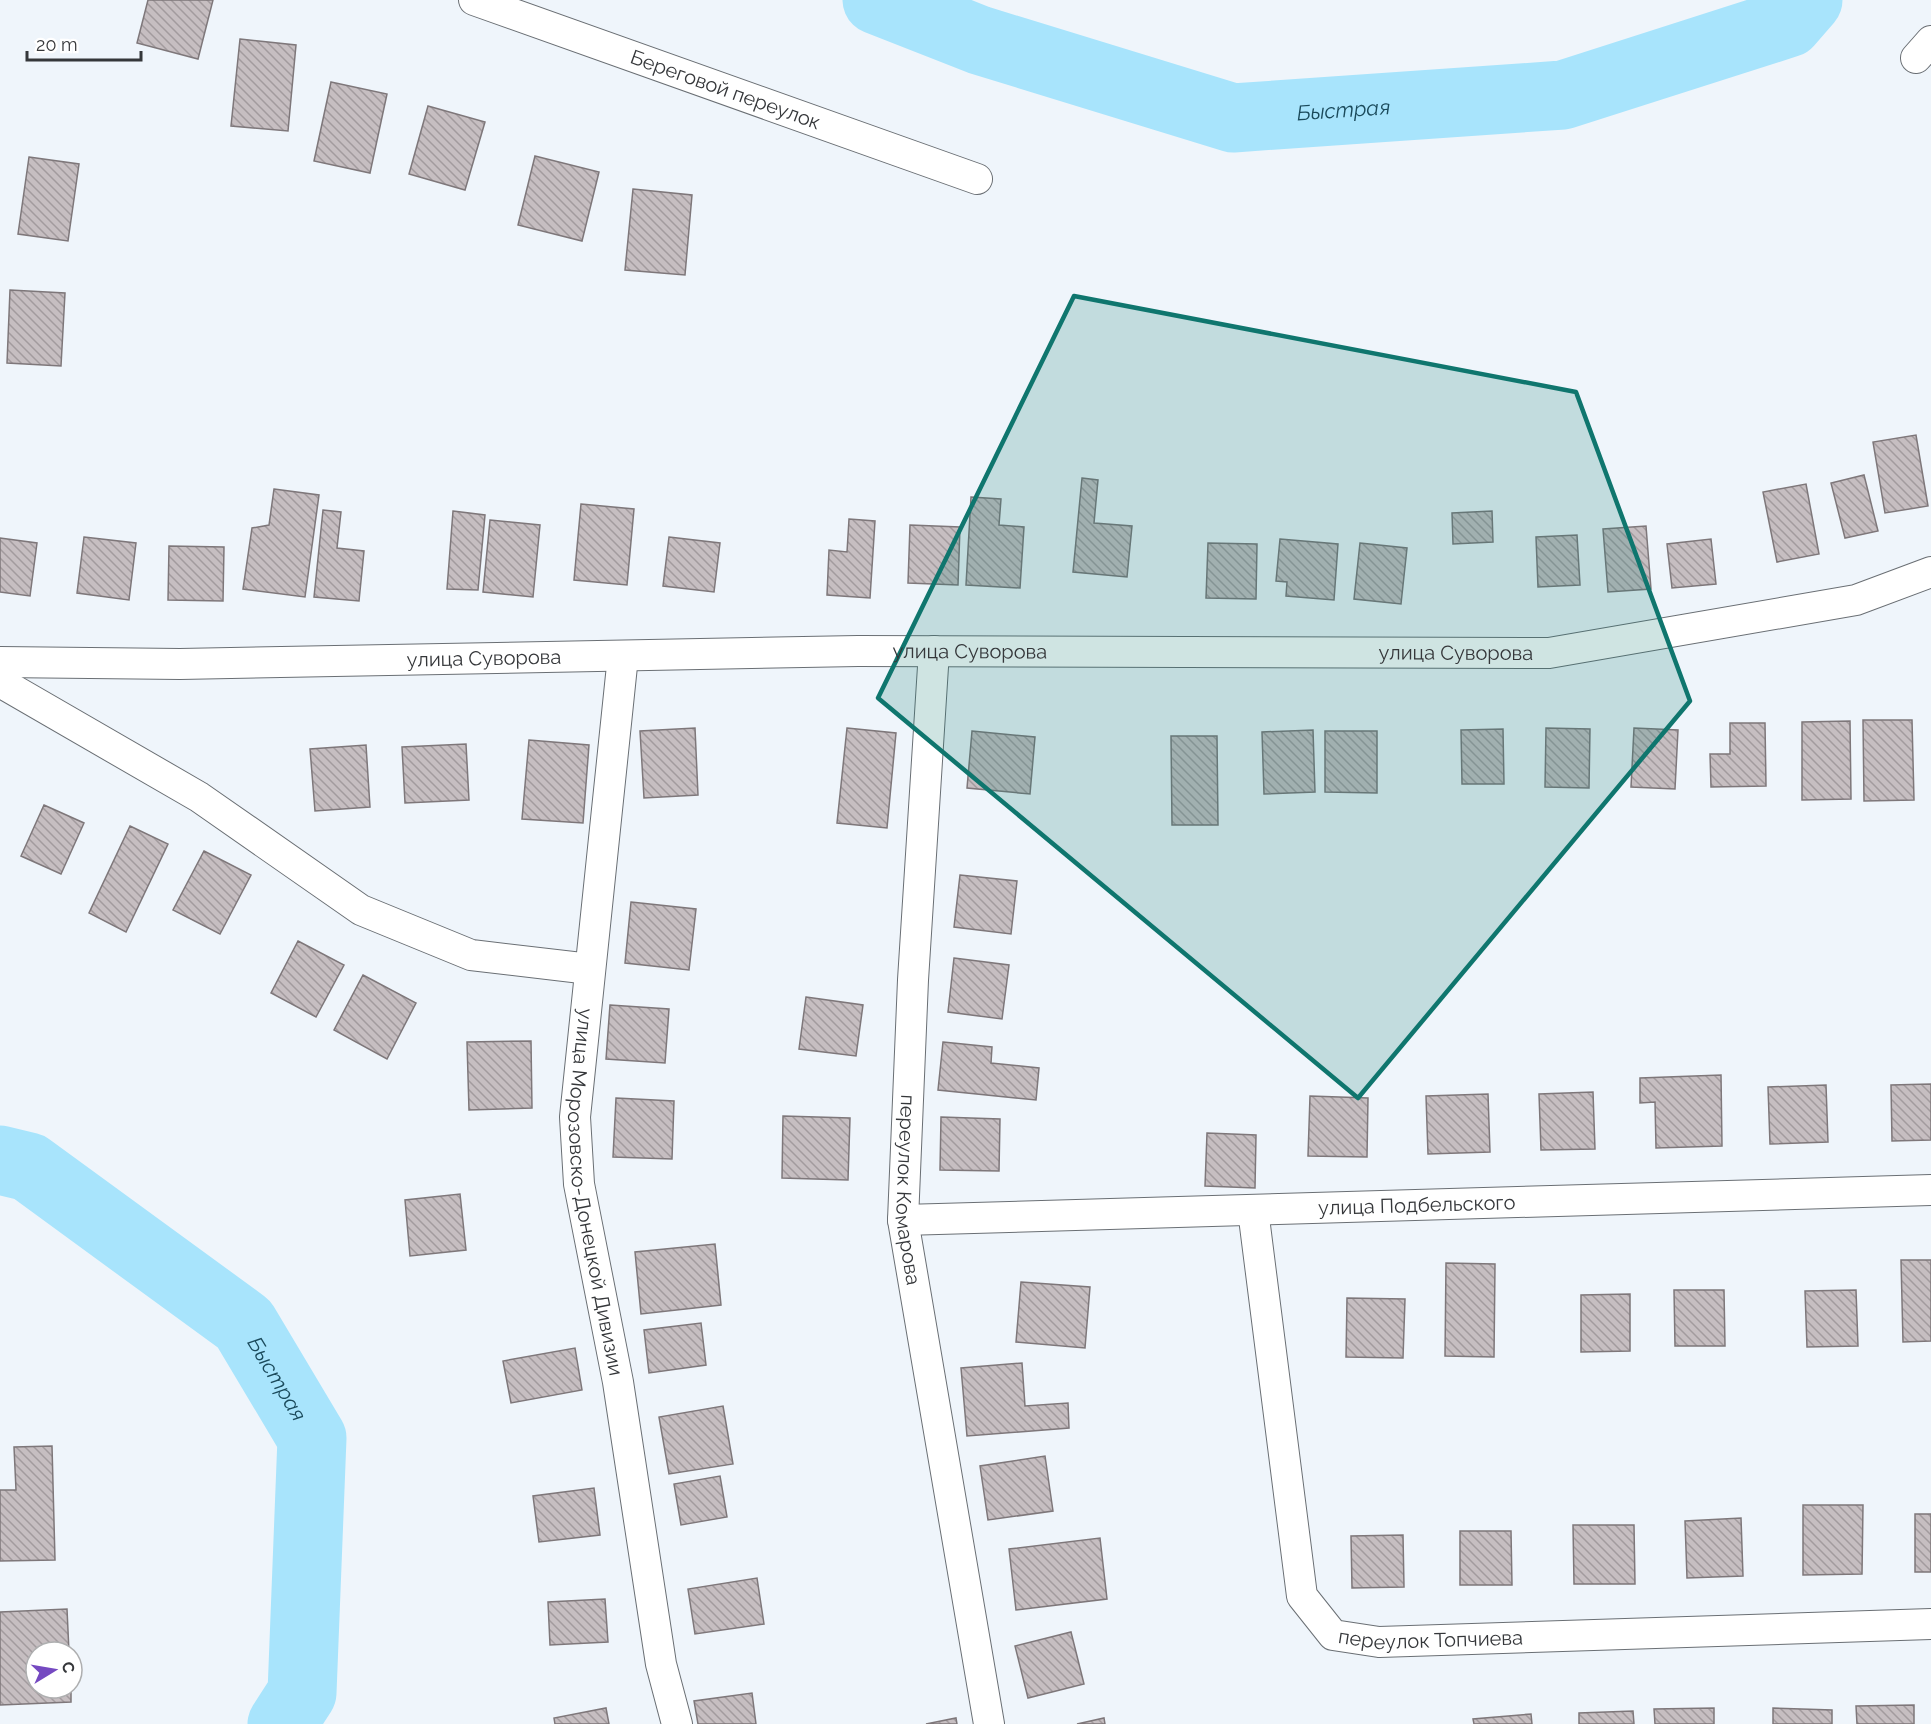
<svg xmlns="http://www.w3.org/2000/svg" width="1931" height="1724" font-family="Raleway,sans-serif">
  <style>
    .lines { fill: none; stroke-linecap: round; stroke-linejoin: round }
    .river { stroke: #a8e4fc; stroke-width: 69 }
    .building { fill: url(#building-back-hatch); stroke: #7e777a; stroke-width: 1.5 }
    .minor-casing { stroke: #6a6f74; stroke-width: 32 }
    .minor { stroke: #fff; stroke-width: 30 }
    .marked { fill: #0f766e; fill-opacity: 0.2; stroke: #0f766e; stroke-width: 4.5; stroke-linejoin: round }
    .labels { text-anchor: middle; stroke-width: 6; stroke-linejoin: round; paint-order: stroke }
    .street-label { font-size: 20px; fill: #35373a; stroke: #fff }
    .water-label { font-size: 21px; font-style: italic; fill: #1b4a5b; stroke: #fff }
  </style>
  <defs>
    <pattern id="building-back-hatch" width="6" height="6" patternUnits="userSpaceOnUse" patternTransform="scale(1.5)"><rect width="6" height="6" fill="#c6bec1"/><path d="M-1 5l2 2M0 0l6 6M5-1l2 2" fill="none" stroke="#a29b9e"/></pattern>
  </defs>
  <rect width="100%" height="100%" fill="#eff5fb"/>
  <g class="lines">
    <!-- river -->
    <g class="river">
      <path id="s1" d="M877,0L979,40L1233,118L1563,95L1788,23L1808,0"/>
      <path id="s2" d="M0,1160L29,1167L244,1324L312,1438L302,1693L282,1724"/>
    </g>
  </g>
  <!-- building -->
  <path class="building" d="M148,0H213L198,59L137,43Z
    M240,39L296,45L288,131L231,126Z
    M331,82L387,94L370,173L314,161Z
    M428,106L485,122L465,190L409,174Z
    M535,156L599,172L582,241L518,225Z
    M29,157L79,164L68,241L18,234Z
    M633,189L692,195L685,275L625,270Z
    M10,290L65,293L61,366L7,363Z
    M1916,435L1928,506L1885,513L1873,442Z
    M1864,475L1878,531L1845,538L1831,483Z
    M1082,478L1098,480L1094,523L1132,526L1127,577L1073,572Z
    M1806,484L1819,554L1777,562L1763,492Z
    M274,489L319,495L305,597L243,589L252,528L269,525Z
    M971,497L1001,499L999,525L1024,527L1020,588L966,585Z
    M581,504L634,509L627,585L574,580Z
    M323,510L341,512L337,548L364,551L359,601L314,597Z
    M453,511L485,515L478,590L447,589Z
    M1492,511L1493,542L1453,544L1452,513Z
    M849,519L875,521L870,598L827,595L829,550L847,552Z
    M490,520L540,525L533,597L483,592Z
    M910,525L960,527L958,585L908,583Z
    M1646,526L1651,589L1608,592L1603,529Z
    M1577,535L1580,585L1538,587L1536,537Z
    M84,537L136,543L129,600L77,593Z
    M669,537L720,543L714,592L663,586Z
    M0,538L37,543L30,596L0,592Z
    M1280,539L1338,544L1334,600L1286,596L1287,582L1276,581Z
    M1711,539L1716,584L1672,588L1667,544Z
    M1208,543L1257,544L1256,599L1206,598Z
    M1360,543L1407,548L1401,604L1354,599Z
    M169,546L224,547L223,601L168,600Z
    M1863,720H1912L1914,800L1864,801Z
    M1850,721L1851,799L1802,800V722Z
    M1730,723H1765L1766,786L1711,787L1710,754H1730Z
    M695,728L698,795L644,798L640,731Z
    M847,728L896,733L887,828L837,823Z
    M1546,728L1590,729L1589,788L1545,787Z
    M1634,728L1678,730L1675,789L1631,787Z
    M1503,729L1504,784H1462L1461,730Z
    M1313,730L1315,792L1264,794L1262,732Z
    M972,731L1035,737L1030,794L967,788Z
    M1325,731H1377V793L1325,792Z
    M1171,736H1217L1218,825H1172Z
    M529,740L589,745L583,823L522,819Z
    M466,744L469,800L405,803L402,747Z
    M366,745L370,807L315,811L310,749Z
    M44,805L84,823L61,874L21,856Z
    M130,826L168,844L126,932L89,913Z
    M204,851L251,875L220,934L173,910Z
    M960,875L1017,881L1011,934L954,927Z
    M631,902L696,909L689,970L625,963Z
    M298,941L344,965L316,1017L271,993Z
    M954,958L1009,965L1002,1019L948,1012Z
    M363,975L416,1003L387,1059L334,1030Z
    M806,997L863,1005L856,1056L799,1049Z
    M610,1005L669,1009L665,1063L606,1059Z
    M531,1041L532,1108L469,1110L467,1042Z
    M943,1042L992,1047L991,1063L1039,1068L1036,1100L938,1090Z
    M1721,1075L1722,1146L1656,1148L1655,1102L1640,1103V1078Z
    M1931,1084V1140L1892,1141L1891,1085Z
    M1826,1085L1828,1142L1770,1144L1768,1087Z
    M1593,1092L1595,1149L1541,1150L1539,1094Z
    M1488,1094L1490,1152L1428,1154L1426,1096Z
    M1310,1096L1368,1098L1367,1157L1308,1156Z
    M616,1098L674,1101L672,1159L613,1157Z
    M783,1116L850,1118L848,1180L782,1178Z
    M941,1117L1000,1119L999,1171L940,1170Z
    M1207,1133L1256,1135L1255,1188L1205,1186Z
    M460,1194L466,1250L410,1256L405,1200Z
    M715,1244L721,1305L641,1314L635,1252Z
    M1901,1260H1931V1341L1903,1342Z
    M1446,1263L1495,1264L1494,1357L1445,1356Z
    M1021,1282L1090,1287L1085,1348L1016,1342Z
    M1674,1290H1724L1725,1346H1675Z
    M1856,1290L1858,1346L1807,1347L1805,1291Z
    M1630,1294V1351L1581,1352V1295Z
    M1347,1298L1405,1299L1403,1358L1346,1357Z
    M701,1323L706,1365L649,1373L644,1330Z
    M575,1348L582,1390L511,1403L503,1361Z
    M1022,1363L1025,1406L1068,1403L1069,1428L967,1436L961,1368Z
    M723,1406L733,1464L669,1474L659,1417Z
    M52,1446L55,1560L0,1561V1490H16L14,1447Z
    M1045,1456L1053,1511L988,1520L980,1466Z
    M720,1476L727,1517L681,1525L674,1484Z
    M594,1488L600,1535L539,1542L533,1496Z
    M1803,1505H1863L1862,1574L1803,1575Z
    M1915,1514H1931V1572H1915Z
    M1741,1518L1743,1576L1687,1578L1685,1521Z
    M1573,1525H1634L1635,1584H1574Z
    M1460,1531H1511L1512,1585H1460Z
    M1403,1535L1404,1587L1352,1588L1351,1536Z
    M1100,1538L1107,1599L1016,1610L1009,1549Z
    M757,1578L764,1624L695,1634L688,1589Z
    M605,1599L608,1642L550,1645L548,1602Z
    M67,1609L69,1652H36V1688H71V1702L0,1705V1612Z
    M1071,1632L1084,1684L1028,1698L1015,1646Z
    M752,1693L756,1724H698L694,1701Z
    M1914,1705V1724H1857L1856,1706Z
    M606,1708L609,1724H555L554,1718Z
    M1714,1708V1724H1655L1654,1709Z
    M1773,1708L1832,1710V1724H1773Z
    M1633,1711L1634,1724H1579V1713Z
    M1531,1714L1532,1724H1474L1473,1719Z
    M956,1718L957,1724H926Z
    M1104,1718L1105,1724H1077Z"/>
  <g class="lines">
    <defs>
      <g id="minor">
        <path id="s3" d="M474,0L977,179"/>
        <path d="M1916,58L1931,41"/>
        <path id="s4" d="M934,651L913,980L903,1220L989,1724"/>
        <path id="s5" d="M623,656L575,1117L579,1184L618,1382L661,1664L677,1724"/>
        <path id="s6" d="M0,662L180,664L858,651L1549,653L1856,600L1931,572"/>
        <path d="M0,682L199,797L361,910L471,955L590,969"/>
        <path id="s7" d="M1253,1210L1302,1596L1333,1635L1379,1642L1931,1624"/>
        <path id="s8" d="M903,1220L1931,1190"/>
      </g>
    </defs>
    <!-- minor casing -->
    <use href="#minor" class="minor-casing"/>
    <!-- minor -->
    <use href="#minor" class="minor"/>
  </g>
  <!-- marked area -->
  <path class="marked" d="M1074,296L1576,392L1690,701L1358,1098L878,698Z"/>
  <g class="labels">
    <!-- street labels -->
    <g class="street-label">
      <text dy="7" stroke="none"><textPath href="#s3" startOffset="267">Береговой переулок</textPath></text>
      <text dy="7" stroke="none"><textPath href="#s6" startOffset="970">улица Суворова</textPath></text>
      <text dy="7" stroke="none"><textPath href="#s6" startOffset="1456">улица Суворова</textPath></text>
      <text dy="7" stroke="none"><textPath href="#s6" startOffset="484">улица Суворова</textPath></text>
      <text dy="7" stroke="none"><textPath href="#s4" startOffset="540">переулок Комарова</textPath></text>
      <text dy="7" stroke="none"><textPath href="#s5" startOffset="540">улица Морозовско-Донецкой Дивизии</textPath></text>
      <text dy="7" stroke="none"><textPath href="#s8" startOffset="514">улица Подбельского</textPath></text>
      <text dy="7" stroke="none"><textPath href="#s7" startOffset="537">переулок Топчиева</textPath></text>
    </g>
    <!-- water labels -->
    <g class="water-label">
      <text dy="7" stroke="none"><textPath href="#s1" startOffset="486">Быстрая</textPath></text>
      <text dy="7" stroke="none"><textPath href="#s2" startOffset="360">Быстрая</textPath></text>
    </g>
  </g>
  <!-- north arrow -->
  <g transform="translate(54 1670) rotate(79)"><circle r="28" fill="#ffffff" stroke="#aeafb0" stroke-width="1.5"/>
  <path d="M0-4.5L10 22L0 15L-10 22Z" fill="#7549c1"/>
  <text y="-9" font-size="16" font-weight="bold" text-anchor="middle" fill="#35373a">С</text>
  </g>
  <!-- scale -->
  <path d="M27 51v9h114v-9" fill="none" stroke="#35373a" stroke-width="3"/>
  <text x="36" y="51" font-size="18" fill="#35373a" stroke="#ffffff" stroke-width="4.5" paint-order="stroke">20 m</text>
</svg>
